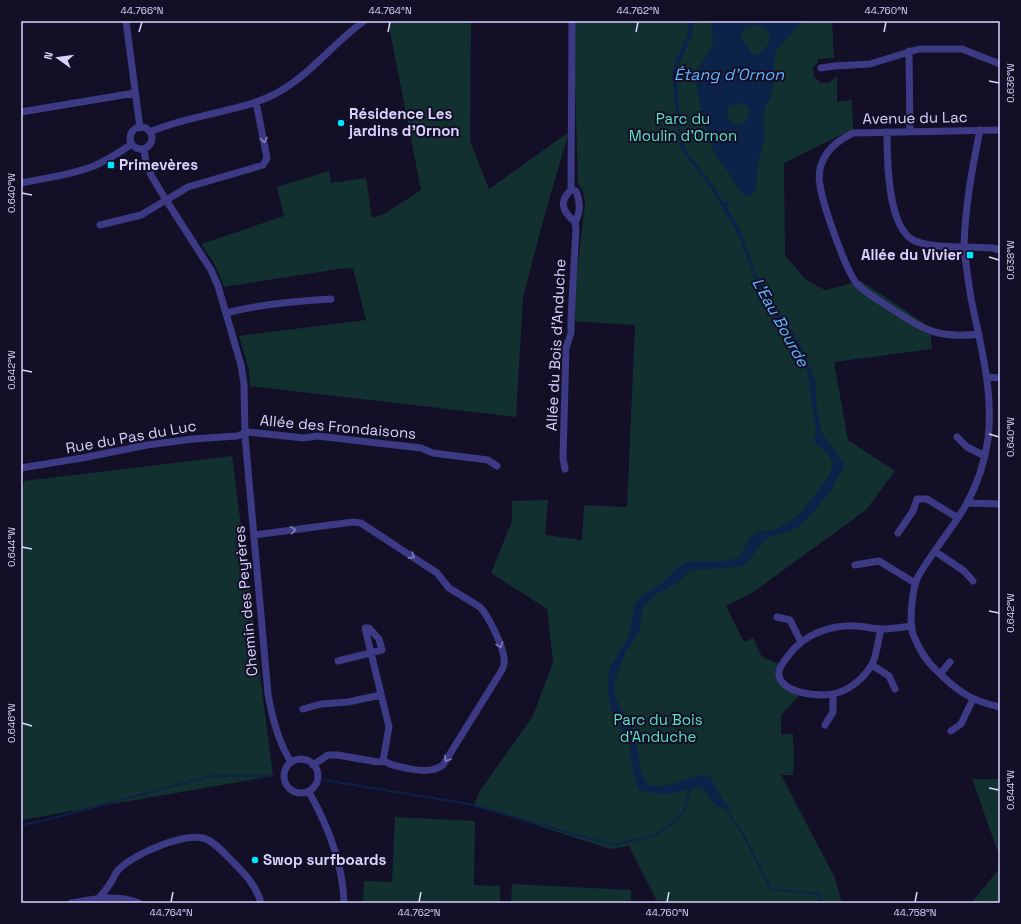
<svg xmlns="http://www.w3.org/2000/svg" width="1021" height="924" font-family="'Space Grotesk',sans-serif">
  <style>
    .green { fill: #12302f }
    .water { fill: #0c2248; fill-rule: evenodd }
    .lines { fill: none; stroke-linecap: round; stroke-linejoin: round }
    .stream { stroke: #0c2248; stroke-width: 2 }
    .minor { stroke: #3d3a85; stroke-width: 7 }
    .oneway { stroke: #837fbc }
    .ticks { fill: none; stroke: #d9d4ff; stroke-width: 1.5 }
    .poi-dot { fill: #00e5ff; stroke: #130f26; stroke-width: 1.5 }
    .labels { text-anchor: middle; stroke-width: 4; stroke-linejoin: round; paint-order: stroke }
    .poi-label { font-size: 15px; font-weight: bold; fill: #d9d4ff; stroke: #130f26; text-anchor: start }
    .street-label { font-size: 15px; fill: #d9d4ff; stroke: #130f26 }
    .park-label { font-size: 15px; fill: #5fe0c0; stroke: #130f26 }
    .water-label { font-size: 16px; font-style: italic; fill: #62b6ff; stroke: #130f26 }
    .neatline { fill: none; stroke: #d9d4ff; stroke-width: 1.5 }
    .ticks-label { font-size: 10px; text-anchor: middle; fill: #d9d4ff }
  </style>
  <rect width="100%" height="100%" fill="#130f26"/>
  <!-- green -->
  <path class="green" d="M388,21H471L470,141L489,189L569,132L545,214L523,297L516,417L250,386L249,370L239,336L366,320L353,268L339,269L224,287C219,271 211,258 201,244L284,216L277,187L329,171L331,183L366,178L372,218L384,214L421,190Z
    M573,21H832L834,58L818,59V62L813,67L814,77L821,83H829L837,76V102L852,100L853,129L784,163L785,255L806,280L825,290L861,281L930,327L932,349L834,362L848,440L895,471L866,510L752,593L726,606L744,642L753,638L762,657L780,664L781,681L798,691V697L781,715V734H793L794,762L793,775H781L835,878L842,903H658L629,846L610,849L474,805L480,791L533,716L553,662L547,609L491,573L512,521V501L548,500L545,535L582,540L584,505L627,507L635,325L571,321L585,205L583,191L578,183Z
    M232,456L273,776L21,820V498L24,481Z
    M972,779H1000V858Z
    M395,817L475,821L474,885L500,886V903H363L364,881L392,882Z
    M1000,868V903H971Z
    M512,884L631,890V903H511Z"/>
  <!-- water -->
  <path class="water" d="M688,21H693L692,36L676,71L681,134L687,152L714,186L724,203L727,201L730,203L727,207L740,229L757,277L767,299L784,320L801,346L815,380L817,411L822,434L836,451L839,457L844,462V466L830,492L805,522L797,528L787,532L768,537L758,548L747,563L739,567L692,570L685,575L679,582L669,587L657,594L648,602L642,610L640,631L627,650L622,660L615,681L614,691L616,699L632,729L637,746L640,768L645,781L651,786C659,786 666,785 673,784C686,780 697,772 710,777L723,800L732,809L716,806L707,793L700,788L682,791L666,795L638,790L631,762L630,745L610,708L608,690V679L610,667L629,636L634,606L637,601L642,596L665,581L676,568L688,562L727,561L739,557L751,537L757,532L775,529L790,522L803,510L829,476L833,463L826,451L815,444L814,438L816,432L808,374L789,336L761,296L746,254L735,228L710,187L685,155L680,146L672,75L675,62L687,36Z
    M711,21H803L777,49L774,55L773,86L771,97L765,109L763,116L764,140L758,163L756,188L752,194L748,196C739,193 737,185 732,178C727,169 719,162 715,153C707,135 695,94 697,75C699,62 708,57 712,45C714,38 712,29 711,21ZM753,25C777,28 773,47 755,55L751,54L747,45L740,37L745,28ZM739,103L747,106L750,112L747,115L746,122L738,125C729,124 726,117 728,108Z"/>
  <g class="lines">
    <!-- stream -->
    <path class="stream" d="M324,780L469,804L612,845L654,836L670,825L685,810L690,789H688
      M723,806L743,834L771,889L819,894L821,903
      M21,825L46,820L211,776H273"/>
    <!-- minor -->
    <path class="minor" d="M126,21L140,128
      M572,21L571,190C558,202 563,212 575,222
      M909,51L910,132
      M821,68L834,66L870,64L919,49H962L1000,64
      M21,112L135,93
      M130 138a11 11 0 1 1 22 0a11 11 0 1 1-22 0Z
      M150,132C188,115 234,113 271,96C307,79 332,44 364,21
      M887,132C887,158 887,229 915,241C927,246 951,247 964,247C965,207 972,169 980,130
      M144,149L146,163L152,177L166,200L211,270L218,286L241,365L244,384L245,436L268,694C272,717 278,742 291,762
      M21,183C46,178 71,175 94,166C108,160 120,152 132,144
      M571,190L576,191C580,201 581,212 575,222
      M100,225L141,215L188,187L263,165L267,158L256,102
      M1000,250L992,248L964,247C966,264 968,281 971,298C980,345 994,391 988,439C985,461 977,485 966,505C952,529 933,551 919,575C912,586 909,623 913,634C918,647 926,661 936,670C957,691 971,701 1000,707
      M226,313C260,304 296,301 331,299
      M979,334C935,339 923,329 889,307C878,300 866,293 857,284C846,271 822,203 820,185C819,180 819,174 820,169C824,151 837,141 853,133L1000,130
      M987,377L1000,378
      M957,437L967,447L985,456
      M21,468L82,458L147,445L193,439L237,436L248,432L304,438L317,436L421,448L433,453L488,460L497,466
      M565,469L563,458L566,348L571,333V318L576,229L575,222
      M967,503L1000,504
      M898,533L913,511L917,499H927L958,518
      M254,535L353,522L361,523L437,573L449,588L480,607C488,615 503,646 504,658C505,662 504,666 502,670L443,765C430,775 409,769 393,765C387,763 385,760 378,762L337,755H328L313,765
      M936,552L964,571L973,581
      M855,565L879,561L915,583
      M777,617L790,620L801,642
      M881,629C878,640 877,655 872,664C865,677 851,689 837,693C823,698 776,694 779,671C780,666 785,660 788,656C796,645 806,637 819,632C830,628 843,625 855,626C864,626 873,629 882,629C892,629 902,627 912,626
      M338,661L382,650L379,639L369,628H365L389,727L383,761
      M872,665L889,676L895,689
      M940,674L950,662
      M303,709L321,704L348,702L381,695
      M825,725L833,712V695
      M951,731L961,724L973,699
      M284 776a17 17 0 1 1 34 0a17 17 0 1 1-34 0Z
      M309,792C328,826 343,863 344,903
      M98,899C102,894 106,890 109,885C113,880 115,873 119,869C135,854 182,833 203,838C214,841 224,853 232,861C245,874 256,885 261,903
      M71,903C95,899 116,894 139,903"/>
  </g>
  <!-- one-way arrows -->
  <defs><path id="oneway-chevron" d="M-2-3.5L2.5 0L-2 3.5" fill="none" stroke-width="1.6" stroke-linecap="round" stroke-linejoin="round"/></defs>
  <g class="oneway">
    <use href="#oneway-chevron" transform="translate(264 140) rotate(79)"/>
    <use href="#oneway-chevron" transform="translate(293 530) rotate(-8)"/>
    <use href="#oneway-chevron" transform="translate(412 556) rotate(33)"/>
    <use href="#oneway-chevron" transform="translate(500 645) rotate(70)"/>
    <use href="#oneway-chevron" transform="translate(447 759) rotate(122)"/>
  </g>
  <!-- ticks -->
  <path class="ticks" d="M139,32L142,22M388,32L390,22M636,32L638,22M884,32L886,22M989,81L999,83M22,193L32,195M989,257L999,260M22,370L32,372M989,434L999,437M22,547L32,549M989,611L999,613M22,723L32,726M989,788L999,790M171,902L173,892M419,902L421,892M667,902L669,892M915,902L917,892"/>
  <!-- markers -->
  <g class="poi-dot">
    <circle cx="341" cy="123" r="4"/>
    <rect x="107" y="161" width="8" height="8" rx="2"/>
    <rect x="966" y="251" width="8" height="8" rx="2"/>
    <circle cx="255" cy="860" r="4"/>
  </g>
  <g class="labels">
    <!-- poi labels -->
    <g class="poi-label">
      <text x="349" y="119">Résidence Les<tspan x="349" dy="17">jardins d'Ornon</tspan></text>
      <text x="119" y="170">Primevères</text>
      <text x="962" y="260" text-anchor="end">Allée du Vivier</text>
      <text x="263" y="865">Swop surfboards</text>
    </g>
    <!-- street labels -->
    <g class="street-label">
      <text transform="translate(915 118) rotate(-1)" y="5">Avenue du Lac</text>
      <text transform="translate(556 345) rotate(-87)" y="5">Allée du Bois d'Anduche</text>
      <text transform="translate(338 427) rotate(5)" y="5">Allée des Frondaisons</text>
      <text transform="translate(131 437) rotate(-10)" y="5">Rue du Pas du Luc</text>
      <text transform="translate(246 601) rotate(-95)" y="5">Chemin des Peyrères</text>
    </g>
    <!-- park labels -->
    <g class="park-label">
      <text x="683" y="124">Parc du<tspan x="683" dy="17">Moulin d'Ornon</tspan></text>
      <text x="658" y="725">Parc du Bois<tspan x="658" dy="17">d'Anduche</tspan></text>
    </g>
    <!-- water labels -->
    <g class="water-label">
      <text x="729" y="80">Étang d'Ornon</text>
      <text transform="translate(781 322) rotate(61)" y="6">L'Eau Bourde</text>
    </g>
  </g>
  <!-- border -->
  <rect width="1021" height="924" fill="none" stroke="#130f26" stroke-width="44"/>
  <!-- north arrow -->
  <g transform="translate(58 58) rotate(284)" stroke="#130f26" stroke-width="3" paint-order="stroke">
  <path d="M0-3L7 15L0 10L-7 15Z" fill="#d9d4ff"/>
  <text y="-6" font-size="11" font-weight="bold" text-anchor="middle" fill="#d9d4ff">N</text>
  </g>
  <rect x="22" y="22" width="977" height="880" class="neatline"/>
  <g class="ticks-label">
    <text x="142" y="14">44.766°N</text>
    <text x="390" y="14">44.764°N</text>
    <text x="638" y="14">44.762°N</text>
    <text x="886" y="14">44.760°N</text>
    <text transform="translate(1010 83) rotate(-90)" y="4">0.636°W</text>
    <text transform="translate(11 193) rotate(-90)" y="4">0.640°W</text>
    <text transform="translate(1010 260) rotate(-90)" y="4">0.638°W</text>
    <text transform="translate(11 370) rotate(-90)" y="4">0.642°W</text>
    <text transform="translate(1010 437) rotate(-90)" y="4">0.640°W</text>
    <text transform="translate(11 547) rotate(-90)" y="4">0.644°W</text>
    <text transform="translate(1010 613) rotate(-90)" y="4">0.642°W</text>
    <text transform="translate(11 723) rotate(-90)" y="4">0.646°W</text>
    <text transform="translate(1010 790) rotate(-90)" y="4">0.644°W</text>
    <text x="171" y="916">44.764°N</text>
    <text x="419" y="916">44.762°N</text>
    <text x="667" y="916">44.760°N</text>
    <text x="915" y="916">44.758°N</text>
  </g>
</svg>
